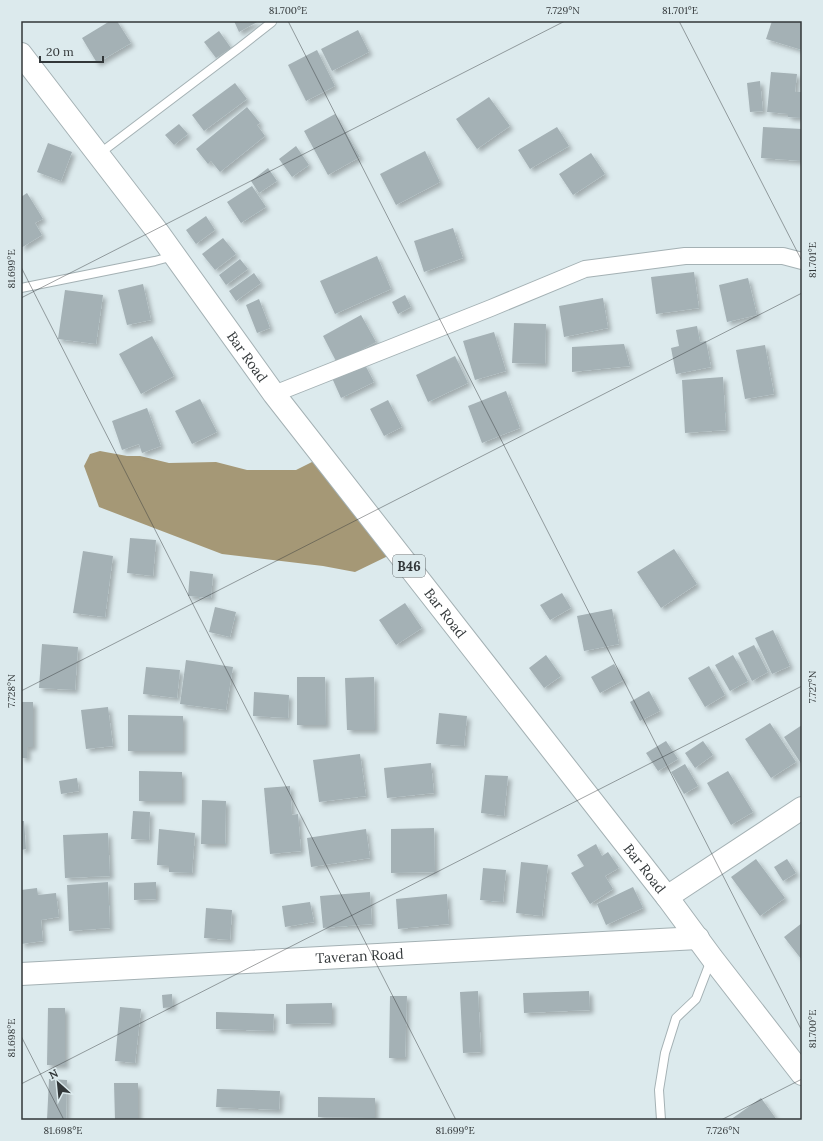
<svg xmlns="http://www.w3.org/2000/svg" width="823" height="1141" font-family="Lora,serif">
  <style>
    .water { fill: #a59876 }
    .building { fill: #a4b1b5; filter: url(#shadow) }
    .lines { fill: none; stroke-linecap: round; stroke-linejoin: round }
    .lane-casing { stroke: #a4b1b4; stroke-width: 10 }
    .street-casing { stroke: #a4b1b4; stroke-width: 18 }
    .secondary-casing { stroke: #a4b1b4; stroke-width: 24 }
    .primary-casing { stroke: #a4b1b4; stroke-width: 24 }
    .lane { stroke: #fff; stroke-width: 8 }
    .street { stroke: #fff; stroke-width: 16 }
    .secondary { stroke: #fff; stroke-width: 22 }
    .primary { stroke: #fff; stroke-width: 22 }
    .ticks { fill: none; stroke: #323739; stroke-width: 1; stroke-opacity: 0.45 }
    .labels { text-anchor: middle; stroke-width: 3.5; stroke-linejoin: round; paint-order: stroke }
    .shield { fill: #dceaed; stroke: #656d6f; stroke-width: 1 }
    .shield-label { font-size: 13px; font-weight: bold; fill: #323739 }
    .street-label { font-size: 14px; fill: #323739; stroke: #dceaed }
    .neatline { fill: none; stroke: #323739; stroke-width: 1.5 }
    .ticks-label { font-size: 10px; text-anchor: middle; fill: #323739 }
  </style>
  <defs>
    <filter id="shadow"><feDropShadow dx="3.5" dy="3.5" stdDeviation="2" flood-color="#0004"/></filter>
  </defs>
  <rect width="100%" height="100%" fill="#dceaed"/>
  <!-- water -->
  <path class="water" d="M100,451L127,456H140L169,463L216,462L247,470H296L318,459L388,556L355,572L323,566L222,554L99,507L84,466L90,454Z"/>
  <!-- building -->
  <path class="building" d="M110,21H117L131,43L97,63L82,38Z
    M234,21H259L239,32Z
    M772,21H798L802,22V50L766,39Z
    M358,30L369,52L332,71L321,49Z
    M219,31L231,48L216,58L204,42Z
    M317,50L335,86L306,101L288,65Z
    M771,72L797,74L795,92H802V118L788,117V114L767,112Z
    M760,81L763,111L750,112L747,83Z
    M235,83L247,99L204,131L192,115Z
    M489,97L510,126L477,149L456,119Z
    M247,107L260,123L257,125L265,136L220,172L211,161L208,164L196,149Z
    M335,114L360,157L328,175L304,131Z
    M179,124L188,134L174,145L165,135Z
    M557,127L569,146L530,169L518,150Z
    M763,127L802,129V161L761,158Z
    M48,143L72,152L61,181L37,172Z
    M296,146L309,165L292,177L279,159Z
    M425,151L440,182L396,205L380,174Z
    M591,153L605,174L573,195L559,174Z
    M268,168L277,181L259,193L251,181Z
    M252,186L266,207L241,223L227,202Z
    M27,193L43,219L35,223L42,235L21,248V197Z
    M206,216L215,230L196,244L186,230Z
    M453,228L463,258L424,272L414,241Z
    M223,238L236,254L215,270L202,254Z
    M377,256L391,289L335,314L320,281Z
    M240,259L248,269L226,285L219,275Z
    M694,272L699,308L656,314L651,277Z
    M254,273L261,283L236,301L229,291Z
    M748,278L757,315L727,322L719,285Z
    M143,284L151,320L127,325L118,290Z
    M65,290L103,295L96,344L58,339Z
    M405,295L411,307L398,314L392,302Z
    M603,298L608,328L564,337L559,306Z
    M259,299L270,328L257,333L246,305Z
    M361,315L376,342L337,363L323,336Z
    M514,323L546,324L545,364L512,363Z
    M697,326L700,342L706,341L711,367L676,374L671,348L679,346L676,330Z
    M494,332L506,371L475,380L463,341Z
    M152,336L174,376L141,394L119,354Z
    M624,344L630,366L572,372V347Z
    M765,345L774,394L745,399L736,350Z
    M455,356L468,383L428,402L416,375Z
    M364,363L374,382L341,398L332,378Z
    M723,377L726,430L685,433L682,380Z
    M506,391L520,428L482,443L468,406Z
    M200,399L217,432L192,444L175,411Z
    M388,400L402,427L384,436L370,409Z
    M147,408L161,446L142,453L139,444L122,450L112,421Z
    M130,538L156,540L153,576L127,573Z
    M674,549L697,584L661,608L637,572Z
    M83,551L113,556L105,617L73,613Z
    M190,571L213,574L211,598L188,596Z
    M562,593L571,608L550,620L540,605Z
    M405,603L422,628L396,645L379,620Z
    M215,607L236,612L230,637L209,632Z
    M612,609L619,644L584,651L577,616Z
    M773,630L790,666L772,674L755,638Z
    M42,644L78,647L75,690L39,688Z
    M754,645L768,672L752,681L738,653Z
    M546,655L561,676L544,688L529,668Z
    M733,655L748,681L730,691L715,665Z
    M186,660L233,667L226,710L180,704Z
    M614,664L624,680L600,693L591,677Z
    M709,666L725,695L705,707L688,678Z
    M146,667L180,670L177,698L143,694Z
    M297,677H325L326,725H297Z
    M374,677L375,730H347L345,678Z
    M649,691L660,711L640,721L630,702Z
    M254,692L289,695L288,718L253,716Z
    M21,702H33V747H27V758H21Z
    M108,707L113,746L86,749L81,710Z
    M439,713L467,716L464,746L436,744Z
    M128,715L183,716V751H128Z
    M770,723L796,762L771,778L745,739Z
    M802,725V765L784,737Z
    M666,741L678,759L658,771L646,753Z
    M703,741L713,755L695,768L685,753Z
    M360,754L366,796L319,802L313,760Z
    M431,763L434,793L387,798L384,768Z
    M685,764L698,786L684,794L671,772Z
    M139,771L182,772V801H139Z
    M728,771L753,812L731,825L707,783Z
    M485,775L508,776L504,816L481,813Z
    M77,778L79,791L61,794L59,781Z
    M290,786L292,815L298,814L301,851L270,854L264,788Z
    M202,800L226,801L225,844H201Z
    M133,811L150,812L149,840L131,839Z
    M21,821H24L26,849L21,850Z
    M434,828L435,872L391,873V829Z
    M159,829L195,833L192,873L169,872V866L157,865Z
    M366,829L370,858L311,867L307,838Z
    M108,833L110,876L65,878L63,835Z
    M596,844L602,856L608,852L619,868L605,876L613,889L590,904L571,873L584,866L577,855Z
    M756,859L785,898L760,916L731,877Z
    M787,859L796,873L783,881L774,867Z
    M521,862L548,865L542,916L516,913Z
    M483,868L506,870L503,902L480,900Z
    M108,882L110,928L69,931L67,885Z
    M156,882V899L134,900V883Z
    M633,887L643,908L606,925L597,904Z
    M37,888L38,895L56,893L59,917L41,920L43,941L21,944V890Z
    M370,892L372,924L323,928L320,896Z
    M447,894L449,924L398,929L396,899Z
    M310,902L314,922L285,927L282,906Z
    M206,908L232,910L230,940L204,938Z
    M802,923V960L784,937Z
    M478,991L481,1052L463,1053L460,992Z
    M589,991L590,1010L524,1013L523,993Z
    M172,994L173,1007L163,1008L162,995Z
    M390,996H407L405,1058H389Z
    M332,1003V1023L286,1024V1004Z
    M120,1007L141,1009L135,1063L115,1061Z
    M48,1008H65V1065H47Z
    M216,1012L274,1014L273,1031L216,1029Z
    M49,1079L67,1080L66,1120H47Z
    M114,1083H138V1120H115Z
    M217,1089L280,1091L279,1110L216,1107Z
    M318,1097L375,1098V1118L318,1117Z
    M761,1098L777,1120H730Z"/>
  <g class="lines">
    <defs>
      <path id="lane" d="M99,154L239,48L272,22
        M21,288L155,261L174,256
        M661,1120L659,1090L665,1053L676,1018L696,999L711,960"/>
      <path id="street" d="M274,394L491,308L585,269L685,256H783L802,261"/>
      <g id="secondary">
        <path d="M667,897L802,808"/>
        <path id="s1" d="M21,974L698,938"/>
      </g>
      <g id="primary">
        <path id="s2" d="M21,54L157,231L274,394L667,897L712,958L802,1074"/>
      </g>
    </defs>
    <!-- lane casing -->
    <use href="#lane" class="lane-casing"/>
    <!-- street casing -->
    <use href="#street" class="street-casing"/>
    <!-- secondary casing -->
    <use href="#secondary" class="secondary-casing"/>
    <!-- primary casing -->
    <use href="#primary" class="primary-casing"/>
    <!-- lane -->
    <use href="#lane" class="lane"/>
    <!-- street -->
    <use href="#street" class="street"/>
    <!-- secondary -->
    <use href="#secondary" class="secondary"/>
    <!-- primary -->
    <use href="#primary" class="primary"/>
  </g>
  <!-- ticks -->
  <path class="ticks" d="M288,21L802,1031M679,21L802,261M21,267L456,1120M21,298L565,21M21,691L802,293M21,1036L64,1120M21,1084L802,686M721,1120L802,1079"/>
  <g class="labels">
    <!-- shield labels -->
    <rect class="shield" x="393" y="555" width="32" height="22" rx="3"/>
    <g class="shield-label">
      <text x="409" y="571">B46</text>
    </g>
    <!-- street labels -->
    <g class="street-label">
      <text dy="5" stroke="none"><textPath href="#s2" startOffset="378">Bar Road</textPath></text>
      <text dy="5" stroke="none"><textPath href="#s2" startOffset="702">Bar Road</textPath></text>
      <text dy="5" stroke="none"><textPath href="#s2" startOffset="1026">Bar Road</textPath></text>
      <text dy="5" stroke="none"><textPath href="#s1" startOffset="339">Taveran Road</textPath></text>
    </g>
  </g>
  <!-- border -->
  <rect width="823" height="1141" fill="none" stroke="#dceaed" stroke-width="44"/>
  <!-- north arrow -->
  <g transform="translate(58 1083) rotate(333)" stroke="#dceaed" stroke-width="3" paint-order="stroke">
  <path d="M0-3L7 15L0 10L-7 15Z" fill="#323739"/>
  <text y="-6" font-size="11" font-weight="bold" text-anchor="middle" fill="#323739">N</text>
  </g>
  <!-- scale -->
  <path d="M40 56v6h63v-6" fill="none" stroke="#323739" stroke-width="2"/>
  <text x="46" y="56" font-size="12" fill="#323739" stroke="#dceaed" stroke-width="3" paint-order="stroke">20 m</text>
  <rect x="22" y="22" width="779" height="1097" class="neatline"/>
  <g class="ticks-label">
    <text x="288" y="14">81.700°E</text>
    <text x="563" y="14">7.729°N</text>
    <text x="680" y="14">81.701°E</text>
    <text transform="translate(812 260) rotate(-90)" y="4">81.701°E</text>
    <text transform="translate(11 269) rotate(-90)" y="4">81.699°E</text>
    <text transform="translate(812 687) rotate(-90)" y="4">7.727°N</text>
    <text transform="translate(11 691) rotate(-90)" y="4">7.728°N</text>
    <text transform="translate(812 1029) rotate(-90)" y="4">81.700°E</text>
    <text transform="translate(11 1038) rotate(-90)" y="4">81.698°E</text>
    <text x="63" y="1134">81.698°E</text>
    <text x="455" y="1134">81.699°E</text>
    <text x="723" y="1134">7.726°N</text>
  </g>
</svg>
